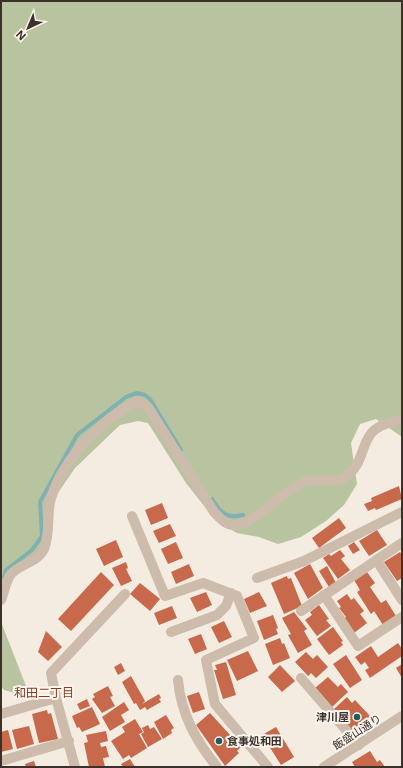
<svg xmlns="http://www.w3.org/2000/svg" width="403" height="768" font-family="Inter,'Noto Sans JP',sans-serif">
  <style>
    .green { fill: #b8c4a0 }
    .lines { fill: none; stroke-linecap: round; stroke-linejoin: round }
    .stream { stroke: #7fb0b2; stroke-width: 4 }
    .building { fill: #c8694b }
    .minor { stroke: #cdbbac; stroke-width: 10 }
    .tertiary { stroke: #cdbbac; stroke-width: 10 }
    .poi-dot { fill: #1f5a5e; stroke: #fbf5ee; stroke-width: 1.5 }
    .labels { text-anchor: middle; stroke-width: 4; stroke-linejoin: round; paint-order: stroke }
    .poi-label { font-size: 11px; font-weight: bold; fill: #3b302b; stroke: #fbf5ee; text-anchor: end }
    .street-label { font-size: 11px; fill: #3b302b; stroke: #fbf5ee }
    .neighbourhood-label { font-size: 12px; fill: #8c3b22; stroke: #fbf5ee }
  </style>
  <rect width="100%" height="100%" fill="#f4ebe1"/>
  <!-- green -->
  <path class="green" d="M1,1H402V437L376,419L360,424L351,443L357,484L344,505L326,521L301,537L278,544L259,537L237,533L216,521L186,483L148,423L138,421L120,425L75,468L51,503L47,542L1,588Z
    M1,622L26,686L15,693L4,690L1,686Z"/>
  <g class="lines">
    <!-- stream -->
    <path class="stream" d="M212,499C221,513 226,519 243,515
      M4,577L6,570L32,550L42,536L40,502L77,435L126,397L137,393L145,395L150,399L181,450"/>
  </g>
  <!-- building -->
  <path class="building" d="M399,486L402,499L376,510L375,508L368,511L364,504L372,501L371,498Z
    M162,503L168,518L151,525L145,510Z
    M339,518L346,528L319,548L312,538Z
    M170,524L176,536L159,543L153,531Z
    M377,530L387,545L369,556L359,541Z
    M116,540L123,557L104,566L96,549Z
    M176,542L183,558L168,564L161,549Z
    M354,542L360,550L353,554L348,546Z
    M340,550L345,556L341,559L350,570L338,579L323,558L329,554L331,556Z
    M400,552L402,555V578L397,581L384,562Z
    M126,562L128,568L126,569L132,581L121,586L112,568Z
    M189,564L194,576L176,584L171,572Z
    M310,564L323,588L308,599L294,573Z
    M327,566L336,583L329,587L319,571Z
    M101,572L114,585L71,631L58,619Z
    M367,572L375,583L370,587L381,603L386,600L396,616L383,625L374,611L371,614L357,592L360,590L354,580Z
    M287,576L288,579L291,578L302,606L284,614L271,583Z
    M140,583L160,599L150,611L130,594Z
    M206,592L212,605L197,612L190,598Z
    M259,592L267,606L250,613L244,599Z
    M347,594L351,600L354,598L364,611L360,614L367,623L354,633L344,619L346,617L339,608L341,607L337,601Z
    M319,605L329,619L326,620L331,626L317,636L305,620L312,615L310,612Z
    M172,606L177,618L159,625L154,613Z
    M294,612L307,629L304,631L312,645L298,653L288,635L291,634L282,618Z
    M273,615L278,628L276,629L278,634L264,640L257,621Z
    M224,621L232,637L219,643L211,627Z
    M333,627L343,641L341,642L343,645L329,655L317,639Z
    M46,631L62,647L48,661L38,652Z
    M201,634L207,649L195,654L188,639Z
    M280,638L282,644L284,643L290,658L273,665L265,644Z
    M398,643L402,649V656L370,678L365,670L369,668L365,662L361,665L355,657L371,646L378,657Z
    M248,651L258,671L237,681L227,660Z
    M306,652L313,659L317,655L328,667L316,678L311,673L308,676L295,662Z
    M346,655L362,680L350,688L333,664Z
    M226,662L236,695L223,699L214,670H217L215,665Z
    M121,663L125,671L118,675L114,667Z
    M402,664V678L396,668Z
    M280,665L295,681L282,692L268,677Z
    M131,676L145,701L142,704L159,694L161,698L159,699L161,702L147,710L145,707L140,710L136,703L134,704L122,682Z
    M328,677L338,687L341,684L348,692L332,707L315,688Z
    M108,686L113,696L110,697L115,706L102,713L92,699L95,697L93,694Z
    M199,692L205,709L193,713L187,696Z
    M347,697L352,703L355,700L371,717L361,726L359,724L353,731L333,710Z
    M87,699L90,706L80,710L77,704Z
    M124,702L129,710L121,715L125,722L110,731L102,717Z
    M92,707L100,724L82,732L79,727L77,728L72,716Z
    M47,710L48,714L51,713L58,739L39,743L32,714Z
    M210,713L241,747L237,751L239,753L225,766L196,725Z
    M166,715L174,728L171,730L172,733L163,739L154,722Z
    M135,719L143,732L139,734L147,748L131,758L129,755L123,759L111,741L125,732L122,727Z
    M148,725L150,729L154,727L162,739L148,747L141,734L144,732L142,728Z
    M29,726L34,744L17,749L12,730Z
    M276,727L294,757L281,765L262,735Z
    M8,730L13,749L1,752V732Z
    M106,731L108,741L100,743L101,747L106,746L109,757L103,758L105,767H89L84,743L88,742L86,735Z
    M370,751L377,762L380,760L385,767H355L352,762Z
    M130,759L135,767H123L121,764Z
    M34,761L36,767H26L25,764Z"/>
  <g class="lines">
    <!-- minor -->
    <path class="minor" d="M132,516L165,596L203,583L237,596L254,638L206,660L215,704L268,767
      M377,561L402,600
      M257,578L304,561L402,512
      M324,595L358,646L402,617
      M1,600C4,593 6,580 11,574C20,564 38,562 44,549C51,532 46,515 51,498C61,465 90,432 118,413C125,409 131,403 139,402L148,407L214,512C220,518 227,527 237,525C263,518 280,492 304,482C318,476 336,486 348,475C362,464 361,448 370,435C376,425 392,422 402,419
      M301,611L402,543
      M171,632L217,615L226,606L231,593
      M301,678L359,745
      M178,680C181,714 196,741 217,767
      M56,698L51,673L125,594
      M1,714L56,698L75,767
      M1,761L69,741"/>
    <!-- tertiary -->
    <path class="tertiary" d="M324,767L402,716"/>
  </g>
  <!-- markers -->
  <g class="poi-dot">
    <circle cx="357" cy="717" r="4"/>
    <circle cx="219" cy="741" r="4"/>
  </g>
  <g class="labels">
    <!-- poi labels -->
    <g class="poi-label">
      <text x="349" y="721">津川屋</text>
      <text x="227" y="745" text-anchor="start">食事処和田</text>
    </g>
    <!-- street labels -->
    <g class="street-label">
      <text transform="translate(357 732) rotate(-33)" y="4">飯盛山通り</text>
    </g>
    <!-- neighbourhood labels -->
    <g class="neighbourhood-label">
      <text x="44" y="697">和田二丁目</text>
    </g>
  </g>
  <!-- border -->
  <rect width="403" height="768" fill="none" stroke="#3b302b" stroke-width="4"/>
  <!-- north arrow -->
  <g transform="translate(28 28) rotate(224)" stroke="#fbf5ee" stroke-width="3" paint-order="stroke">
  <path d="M0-3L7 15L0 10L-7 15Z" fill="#3b302b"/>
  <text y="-6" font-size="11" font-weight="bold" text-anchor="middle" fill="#3b302b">N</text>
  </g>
</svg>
